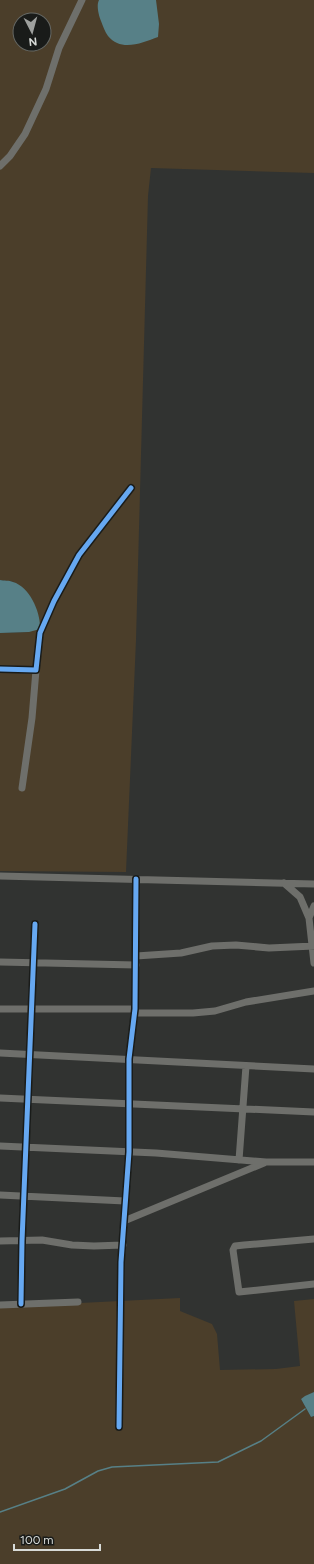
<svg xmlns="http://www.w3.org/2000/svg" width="314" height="1564" font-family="Figtree,sans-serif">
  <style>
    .green { fill: #4b3e2a; fill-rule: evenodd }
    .water { fill: #578087 }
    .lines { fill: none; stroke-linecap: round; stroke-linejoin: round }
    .stream { stroke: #578087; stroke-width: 1.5 }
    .minor { stroke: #6e6f6b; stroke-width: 7 }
    .cycleway-casing { stroke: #191b19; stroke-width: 8 }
    .cycleway { stroke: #66a8f1; stroke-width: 5 }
  </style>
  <rect width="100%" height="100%" fill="#313331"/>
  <!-- green -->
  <path class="green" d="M0,0H314V173L151,168L148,196L136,640L126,872L0,871V633L29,632L14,582L0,580ZM20,20H44V44H20Z
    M180,1298V1311L212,1324L217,1334L220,1370L276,1369L300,1366L294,1301L314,1299V1392L301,1399L311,1417L314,1416V1564H0V1307Z"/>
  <!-- water -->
  <path class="water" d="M99,0H156L159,24L158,37C142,43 121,52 108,36C105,32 103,26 101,21C99,16 96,6 99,0Z
    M0,580C4,581 9,580 13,582C30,587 41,613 40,629L29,632L0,633Z
    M314,1392V1416L311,1417L301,1399L305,1396Z"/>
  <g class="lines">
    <!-- stream -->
    <path class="stream" d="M0,1512L65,1489L98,1471L112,1467L218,1462L261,1441L305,1409"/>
    <!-- minor -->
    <path class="minor" d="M0,166L10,156L25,134L46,89L59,48L82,0
      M0,669L36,670L40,633L54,601L79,555L131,488
      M22,788L32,718L36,670
      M0,876L314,884
      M284,883L300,897L309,918
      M314,906L309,918L314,963
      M136,956L181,953L212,946L236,945L269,948L314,946
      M0,962L136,965
      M0,1009H135
      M135,1013H193L215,1011L246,1002L314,991
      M0,1053L314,1069
      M0,1098L314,1112
      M0,1146L156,1153L266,1162H314
      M239,1160L246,1066
      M0,1195L125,1201
      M124,1221L264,1163
      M314,1239L244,1245L235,1246L233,1250L239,1292L314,1284
      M0,1241L42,1240L72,1245L94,1246L123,1245
      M21,1304L22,1241L35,924
      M0,1305L78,1302
      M119,1427L121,1262L129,1152V1059L135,1009L136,879"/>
    <defs>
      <path id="cycleway" d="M0,669L36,670L40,633L54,601L79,555L131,488
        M21,1304L22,1241L35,924
        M119,1427L121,1262L129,1152V1059L135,1009L136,879"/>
    </defs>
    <!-- cycleway casing -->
    <use href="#cycleway" class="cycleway-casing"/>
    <!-- cycleway -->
    <use href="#cycleway" class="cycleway"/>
  </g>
  <!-- north arrow -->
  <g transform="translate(32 32) rotate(174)"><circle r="19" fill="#191b19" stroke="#656865"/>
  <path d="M0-3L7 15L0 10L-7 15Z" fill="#9ea09e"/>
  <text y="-6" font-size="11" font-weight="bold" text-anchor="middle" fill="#d8dbd8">N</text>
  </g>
  <!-- scale -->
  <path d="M14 1544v6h86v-6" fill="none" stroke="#d8dbd8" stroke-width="2"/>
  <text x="20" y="1544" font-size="12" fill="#d8dbd8" stroke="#191b19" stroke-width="3" paint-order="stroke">100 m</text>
</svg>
